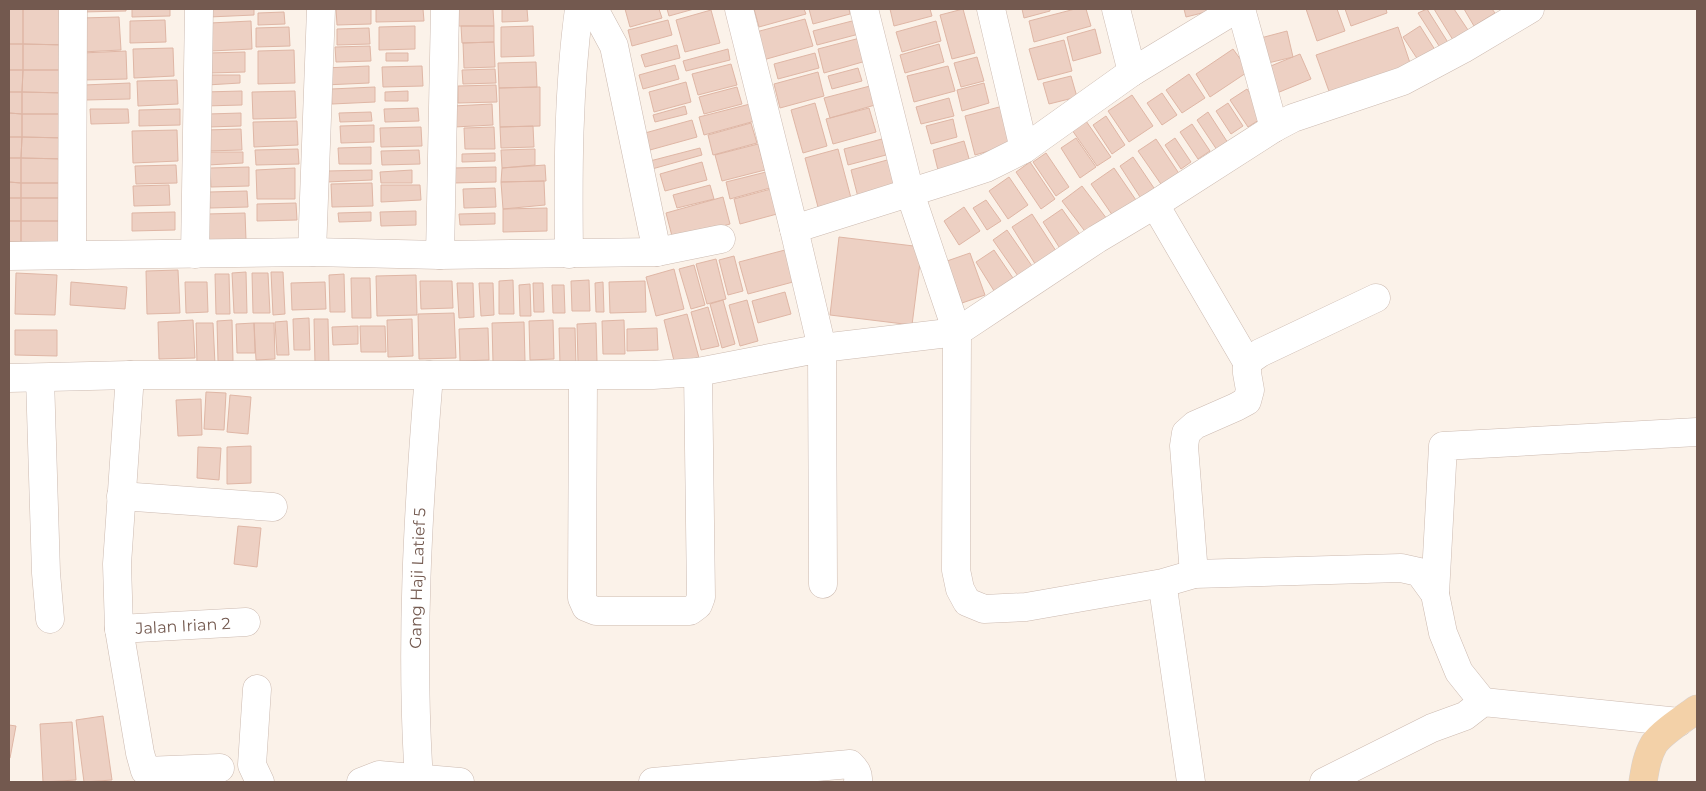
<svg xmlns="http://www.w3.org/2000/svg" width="1706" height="791" font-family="Montserrat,sans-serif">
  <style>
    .building { fill: #edd0c3; stroke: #dfb6a5 }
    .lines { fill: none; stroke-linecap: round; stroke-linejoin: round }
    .minor-casing { stroke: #ccbab0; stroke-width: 29 }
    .major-casing { stroke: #d8d1ce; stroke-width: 29 }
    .minor { stroke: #fff; stroke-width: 28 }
    .major { stroke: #f3d1a8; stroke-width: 28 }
    .labels { text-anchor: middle; stroke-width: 5; stroke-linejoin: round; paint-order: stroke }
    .street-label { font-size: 16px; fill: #73594f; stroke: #fdf7ef }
  </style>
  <rect width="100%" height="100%" fill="#fbf2e9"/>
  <!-- building -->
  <path class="building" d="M9,9H23V44H9Z
    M23,9H67V45L23,44Z
    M82,9H126V11L82,12Z
    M132,9H170V16L132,17Z
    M209,9H254V15L209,17Z
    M336,9H371V24L337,25Z
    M376,9H423L424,21L376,22Z
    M457,9H493L494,26H457Z
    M502,9H527L528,21L502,22Z
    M625,9H659L662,18L630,27Z
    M667,9H694L669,16Z
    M754,9H804L806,14L759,27Z
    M809,9H849L850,14L813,24Z
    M890,9H930L932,16L894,26Z
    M963,9L975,53L952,59L940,15Z
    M1022,9H1050V11L1024,18Z
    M1075,9H1086L1091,26L1034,42L1029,21Z
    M1184,9H1218L1186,17Z
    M1306,9H1337L1345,31L1317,41Z
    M1345,9H1386L1387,13L1351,26Z
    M1427,9L1449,44L1441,49L1418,13Z
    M1434,9H1454L1468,30L1453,40Z
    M1464,9H1492L1495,13L1474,26Z
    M711,10L720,43L685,52L676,20Z
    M284,12L285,24L258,25V13Z
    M119,17L121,50L82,52L81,18Z
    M805,19L813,46L763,60L756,32Z
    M165,20L166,42L130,43V21Z
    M668,20L672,35L632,46L628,30Z
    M856,20L859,34L817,45L813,31Z
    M251,21L252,49L211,51L210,23Z
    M936,21L941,41L902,52L896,32Z
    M415,26V49L379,50V27Z
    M461,26H494V42L462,43Z
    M533,26L534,56L501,57V27Z
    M1420,26L1437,53L1420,63L1403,37Z
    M289,27L290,46L256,47V28Z
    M1398,27L1411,66L1330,94L1316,55Z
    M369,28L370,44L337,45V29Z
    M1095,29L1101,53L1073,61L1067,37Z
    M1287,31L1293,57L1264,64L1257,39Z
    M860,38L866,61L824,73L818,49Z
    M1064,40L1072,71L1038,80L1029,49Z
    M494,42L495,67L464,68L463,43Z
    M9,44H23V70H9Z
    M23,44L67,45V70H23Z
    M939,44L944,62L905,73L900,55Z
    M677,45L680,58L645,67L641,55Z
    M370,46L371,61L336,62L335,47Z
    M173,48L174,76L134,78L133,49Z
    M728,49L730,60L686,71L683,61Z
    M1233,49L1249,71L1210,97L1196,74Z
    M294,50L295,83L258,84V51Z
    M126,51L127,79L83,80L82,53Z
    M245,52V72L210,73L209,53Z
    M386,53H408V61H386Z
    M815,53L819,68L778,79L774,64Z
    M1300,54L1311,79L1277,93L1266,68Z
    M977,57L984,81L961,87L954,63Z
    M536,62L537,87L499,88L498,63Z
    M731,64L737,85L698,95L692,74Z
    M675,65L679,79L643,89L639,75Z
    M369,66V83L324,85V68Z
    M422,66L423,86L383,87L382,67Z
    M948,66L955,91L914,102L907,76Z
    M858,68L862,81L832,89L828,76Z
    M495,69L496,83L463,84L462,70Z
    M9,70H23L22,92H9Z
    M23,70H67L66,93L22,92Z
    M818,72L824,96L780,108L774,84Z
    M1189,74L1205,98L1182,113L1166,90Z
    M207,75H240V83L207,85Z
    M1071,76L1077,97L1049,104L1043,83Z
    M177,80L178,104L138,106L137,81Z
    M686,82L691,102L654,112L649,92Z
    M130,83V99L85,100L84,85Z
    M984,83L989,103L962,111L957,90Z
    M496,85L497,102L458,103V86Z
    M870,86L875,105L830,118L824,98Z
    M375,87V102L332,104L331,89Z
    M540,87V126L500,127L499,88Z
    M737,87L742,104L704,114L699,97Z
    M1247,89L1265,116L1248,127L1230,100Z
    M242,91V105L204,106V92Z
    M295,91L296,118L253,119L252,92Z
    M408,91V101H385V92Z
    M9,92H22V114L9,113Z
    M22,92L66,93V114H22Z
    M1162,93L1177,115L1162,125L1147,103Z
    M1132,95L1153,126L1129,142L1108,111Z
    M949,98L954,116L921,124L916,107Z
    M815,103L827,146L803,153L791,110Z
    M1228,103L1243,126L1231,134L1216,111Z
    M492,104L493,125L454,127L453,106Z
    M750,104L755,121L704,135L699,117Z
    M685,106L687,114L655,122L653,115Z
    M1003,106L1013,144L975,155L965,116Z
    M418,108L419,121L385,122L384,109Z
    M869,108L876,132L833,144L826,119Z
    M90,109H128L129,123L91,124Z
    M180,109V125L139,126V110Z
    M371,112L372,121L340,122L339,113Z
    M1208,112L1228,143L1217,150L1197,120Z
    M9,113L22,114V137H9Z
    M241,113V126L208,127V114Z
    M22,114H66V138L22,137Z
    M1106,116L1125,145L1112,154L1093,125Z
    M953,119L957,137L931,144L926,126Z
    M692,120L697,137L650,150L645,133Z
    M297,121L298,145L254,147L253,122Z
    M1086,121L1111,157L1097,166L1072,130Z
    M751,123L757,143L713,155L708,135Z
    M1192,124L1210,151L1198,159L1180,132Z
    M374,125V142L341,143L340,126Z
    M533,126L534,147L501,148L500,127Z
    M421,127L422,146L381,147L380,128Z
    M494,127L495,149H465L464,128Z
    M241,129L242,150L207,151L206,130Z
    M177,130L178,161L133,163L132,131Z
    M9,137H22L21,158H9Z
    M22,137L66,138V159L21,158Z
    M1076,138L1096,167L1080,178L1061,148Z
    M1175,138L1191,162L1181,169L1165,145Z
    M882,139L886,155L848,165L844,149Z
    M1156,139L1180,175L1163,187L1138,151Z
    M964,141L970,162L938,170L933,150Z
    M758,144L765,170L722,181L715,155Z
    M371,147V164H339L338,148Z
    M700,148L702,155L652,169L650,161Z
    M298,149L299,164L256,165L255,150Z
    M535,149V165L502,168L501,150Z
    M838,149L851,198L818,207L805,158Z
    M419,150L420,164L382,165L381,151Z
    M207,152H243V163L208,165Z
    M495,153V161L462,162V154Z
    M1046,153L1069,187L1056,196L1033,162Z
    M898,157L906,188L859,201L851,170Z
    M1133,157L1156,191L1142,200L1120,166Z
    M9,158H21V183L9,182Z
    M21,158L66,159V183H21Z
    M702,162L707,180L665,191L660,174Z
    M1030,162L1055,199L1041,209L1016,172Z
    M176,165L177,183L136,184L135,166Z
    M545,165L546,181L501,182L502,168Z
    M249,167V186L211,187L210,168Z
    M496,167V182L453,183V168Z
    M295,168V199H257L256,170Z
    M1114,168L1138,203L1115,219L1091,184Z
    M372,170V180L327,182V171Z
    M412,170V183H381L380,172Z
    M766,172L770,188L730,199L726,182Z
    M1009,177L1028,205L1008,219L989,191Z
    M544,181L545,205L503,209L501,182Z
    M9,182L21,183V198H9Z
    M21,183H66L65,198H21Z
    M372,183L373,206L332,207L331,184Z
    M169,185L170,205L134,206L133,186Z
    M381,185H420L421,200L381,202Z
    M710,185L714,199L677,208L673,195Z
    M1082,186L1107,219L1087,234L1062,201Z
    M495,188L496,207L464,208L463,189Z
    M771,189L777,214L740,224L734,199Z
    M247,191L248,207L210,208L209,192Z
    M723,197L730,224L673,240L666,213Z
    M9,198H21V221H9Z
    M21,198H65V221H21Z
    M986,200L1001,221L987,230L973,208Z
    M296,203L297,220L257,221V204Z
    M964,207L980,231L959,245L944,221Z
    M547,208V231L503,232V209Z
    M1062,209L1081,236L1061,250L1043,222Z
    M416,211V225L381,226L380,212Z
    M175,212V230L132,231V213Z
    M371,212V221L339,222L338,213Z
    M245,213L246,240L208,241L207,214Z
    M495,213V224L460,225L459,214Z
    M1032,214L1058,254L1037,267L1012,227Z
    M9,221H21V242H9Z
    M21,221H65V242H21Z
    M1007,230L1032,266L1018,276L993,240Z
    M839,237L922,247L912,325L830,315Z
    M785,250L793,282L748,294L739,262Z
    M994,250L1015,281L996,294L976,262Z
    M970,253L985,295L962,303L947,261Z
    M734,256L743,291L728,295L719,260Z
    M716,259L726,299L707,304L696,264Z
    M694,265L705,305L691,309L679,269Z
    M674,269L684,309L656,316L646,277Z
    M178,270L180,313L147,314L146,271Z
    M246,272L247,313H234L232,273Z
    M271,272H283L285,314L273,315Z
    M16,273L57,275L55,315L15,314Z
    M252,273H268L270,313H253Z
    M215,274H229L230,314H216Z
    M344,274L345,312H330L329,275Z
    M416,275L417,315L377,316L376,276Z
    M351,278H370L371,318H352Z
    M513,280L514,314H499V281Z
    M589,280L590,311H572L571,281Z
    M420,281H452L453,308L421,309Z
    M645,281L646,312L610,313L609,282Z
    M71,282L127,287L125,309L70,305Z
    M185,282H207L208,312L186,313Z
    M325,282L326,309L292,310L291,283Z
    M603,282L604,312H596L595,283Z
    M457,283H473L474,317L459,318Z
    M479,283H493L494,315L481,316Z
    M533,283H543L544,312H534Z
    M530,284L531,316H520L519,285Z
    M552,285H564L565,313H553Z
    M785,292L791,314L758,323L752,301Z
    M723,300L735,344L722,348L710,304Z
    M747,300L758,341L740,346L729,305Z
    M708,307L719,346L701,350L691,312Z
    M454,313L456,358L419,359L418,314Z
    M687,314L699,358L675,365L664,320Z
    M309,318L310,350H294L293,319Z
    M314,319H328L329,364H315Z
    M412,319L413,356L388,357L387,320Z
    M193,320L195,358L159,359L158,322Z
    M232,320L233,361H218L217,321Z
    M553,320L554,359L530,360L529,321Z
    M624,320L625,354H603L602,321Z
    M287,321L289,355H277L275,322Z
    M524,322L525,361L493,362L492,323Z
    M196,323H213L215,364H197Z
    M254,323H274L275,359L256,360Z
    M254,323L255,353H237L236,324Z
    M596,323L597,362H578L577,324Z
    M358,326V344L333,345L332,327Z
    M360,326H385L386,352H361Z
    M488,328L489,360L460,361L459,329Z
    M559,328H575L576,364L560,365Z
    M657,328L658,350L627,351V329Z
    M15,330H57V356L15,355Z
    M206,392L226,393L224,430L204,429Z
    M230,395L251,397L248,434L227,432Z
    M201,399L202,435L178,436L176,400Z
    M251,446V483L227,484V447Z
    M198,447L221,448L219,480L197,478Z
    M238,526L261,528L257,567L234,564Z
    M103,716L112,780L84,782L76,720Z
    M72,722L76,780L43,782L40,724Z
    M9,725L16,726L10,758H9Z"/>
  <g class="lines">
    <defs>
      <g id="minor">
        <path d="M739,9L794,229L822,348L823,584"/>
        <path d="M864,9L910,193L957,332L956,570L960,589L967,602L984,609L1026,607L1163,583L1194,574L1401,568L1419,572L1435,594L1443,633L1459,672L1483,702"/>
        <path d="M991,9L1024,149"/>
        <path d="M1116,9L1132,72"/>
        <path d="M1241,9L1274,128"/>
        <path d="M1161,215L1247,362"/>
        <path d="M794,229L956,178L986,168L1024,149L1132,72L1236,9"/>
        <path d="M312,252L321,9"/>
        <path d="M657,252L721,239"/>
        <path d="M195,254L199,9"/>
        <path d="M569,254C568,173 568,90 579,9"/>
        <path d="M72,255L73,9"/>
        <path d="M440,255L445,9"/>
        <path d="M9,256L312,252L440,255L657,252L614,46L594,9"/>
        <path d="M130,375L117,564L119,629L140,753L145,771L220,768"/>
        <path d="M583,376L582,598L586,607L596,611H690L698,605L701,597L698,372"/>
        <path d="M9,378L130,375H653L698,372L822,348L957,332L1097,239L1154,205L1274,128L1293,118L1403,81L1463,49L1530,9"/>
        <path d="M40,378L46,573L50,619"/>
        <path d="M121,496L273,507"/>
        <path d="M1194,574L1184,446L1186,433L1195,425L1236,407L1247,401L1250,390L1247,373V362L1260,353L1376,298"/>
        <path d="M1435,594L1443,446L1697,432"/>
        <path d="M1164,595L1191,782"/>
        <path id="s1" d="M119,629L246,622"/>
        <path d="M257,689L252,765L260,782"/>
        <path id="s2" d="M419,780C410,645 418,509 429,375"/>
        <path d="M361,782L379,775L460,782"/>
        <path d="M653,782L850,764C856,770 859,774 858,782"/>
        <path d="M1324,782L1432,728L1465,716L1483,702L1679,722"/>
      </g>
      <path id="major" d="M1643,782C1645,769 1647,756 1654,744C1661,733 1686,717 1697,709"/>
    </defs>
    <!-- minor casing -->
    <use href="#minor" class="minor-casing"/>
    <!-- major casing -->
    <use href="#major" class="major-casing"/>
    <!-- minor -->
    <use href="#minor" class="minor"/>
    <!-- major -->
    <use href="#major" class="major"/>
  </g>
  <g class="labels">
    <!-- street labels -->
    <g class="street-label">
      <text dy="6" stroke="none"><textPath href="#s2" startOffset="202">Gang Haji Latief 5</textPath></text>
      <text dy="6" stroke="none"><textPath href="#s1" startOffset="64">Jalan Irian 2</textPath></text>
    </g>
  </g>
  <!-- border -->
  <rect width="1706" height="791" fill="none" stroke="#73594f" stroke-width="20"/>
</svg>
